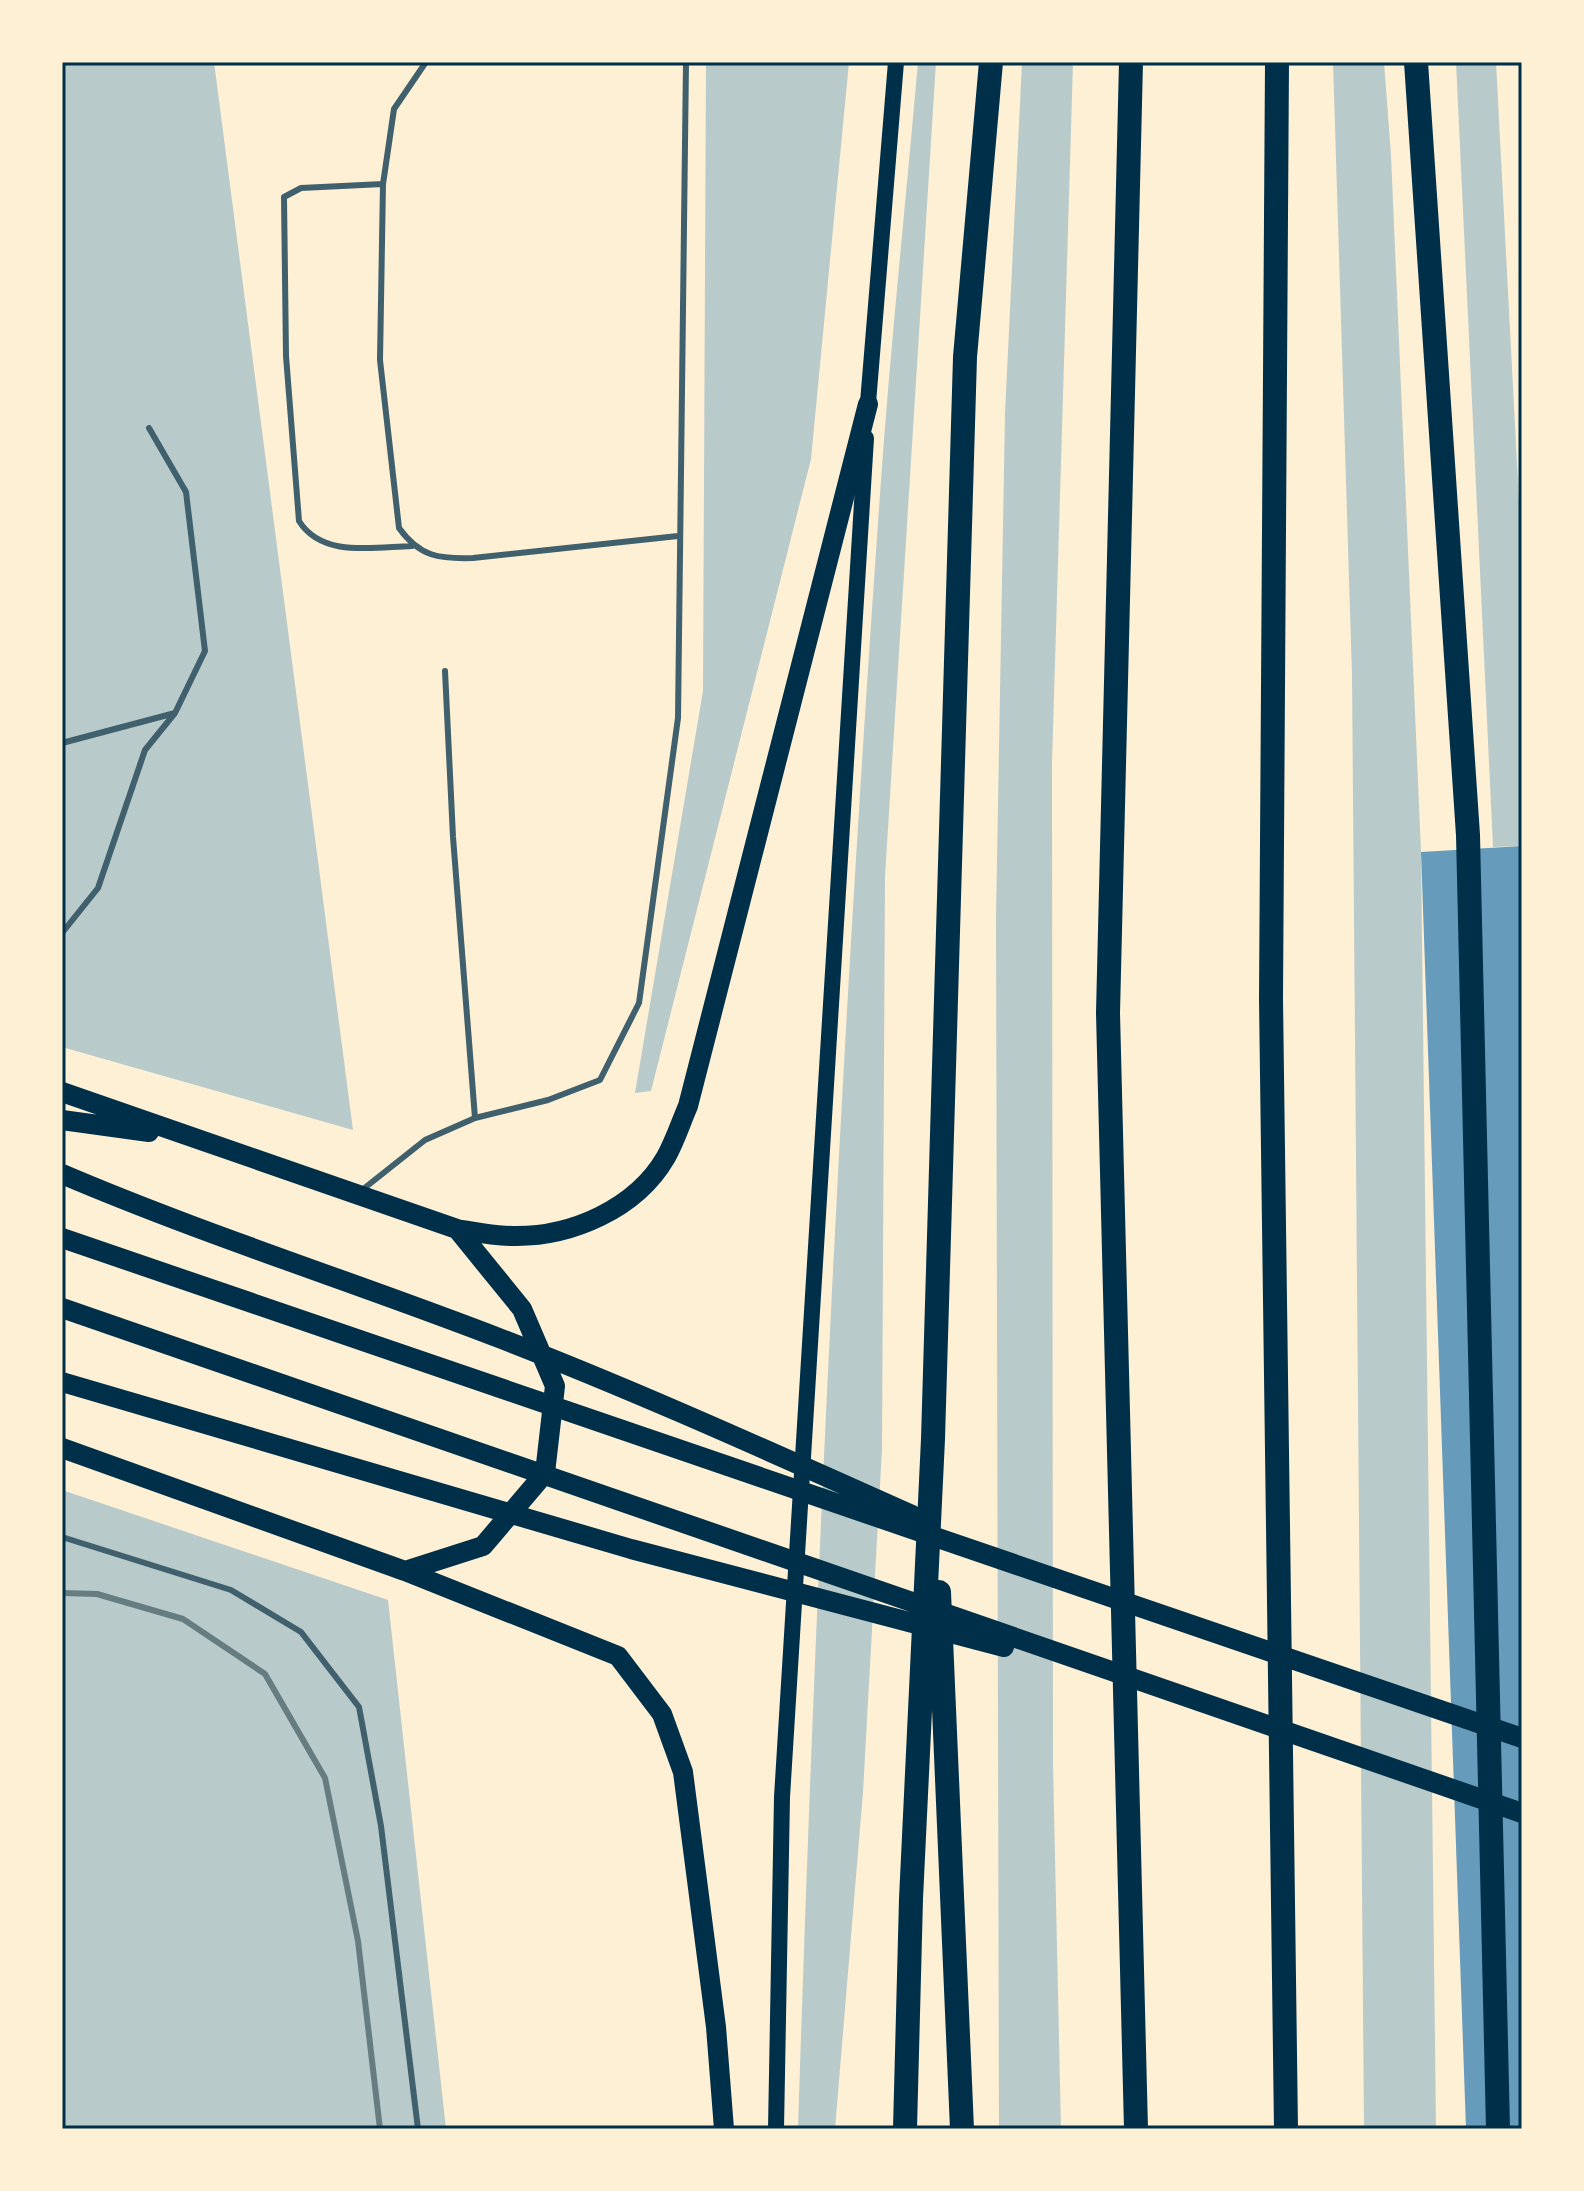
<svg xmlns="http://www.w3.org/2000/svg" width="1584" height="2191" font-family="'PT Sans Narrow',sans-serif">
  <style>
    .green { fill: #b9caca }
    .water { fill: #669bbc }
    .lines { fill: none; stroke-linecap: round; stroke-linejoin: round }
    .service { stroke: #3f606c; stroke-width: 6 }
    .secondary { stroke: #003049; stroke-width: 16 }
    .primary { stroke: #003049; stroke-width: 20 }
    .motorway { stroke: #003049; stroke-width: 24 }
    .rail { stroke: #657d81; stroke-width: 6 }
    .neatline { fill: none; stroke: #003049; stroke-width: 3 }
  </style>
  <rect width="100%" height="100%" fill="#fdf0d5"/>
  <!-- green -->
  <path class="green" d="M62,62H214L353,1130L62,1047Z
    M706,62H849L811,459L651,1091L635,1093L703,691Z
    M918,62H936L885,876L882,1449L863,1792L835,2129H798C815,1588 841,1047 879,508C889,359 905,211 918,62Z
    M1022,62H1073L1052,763L1053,1765L1061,2129H999L996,917L1005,413Z
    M1333,62H1384L1391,155L1421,852L1436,2129H1364L1352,675Z
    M1456,62H1496L1522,560V846L1493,847Z
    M62,1490L388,1600L446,2129H62Z"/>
  <!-- water -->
  <path class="water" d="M1522,846V2129H1466L1421,852Z"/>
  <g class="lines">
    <!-- service -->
    <path class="service" d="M426,62L394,109L383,184L380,360L399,528C420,557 439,559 473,558L678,536
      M383,184L301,188L284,197L286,356L299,521C322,558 374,547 412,546
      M445,671L453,837L475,1118
      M62,743L175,713
      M62,933L98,888L145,750L175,713L205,651L186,492L149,428
      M362,1190L425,1140L475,1118L548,1100L600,1080L639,1003L678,718L686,62
      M62,1537L231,1590L301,1632L359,1707L381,1826L418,2129"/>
    <!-- secondary -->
    <path class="secondary" d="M867,415L896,62
      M776,2129L782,1797L866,438"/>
    <!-- primary -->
    <path class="primary" d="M62,1092L457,1229C475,1232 494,1236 513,1236C571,1237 636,1209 666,1157C675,1141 681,1122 688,1106L868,404
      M62,1120L149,1132
      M62,1174C205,1235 354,1282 499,1338C639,1392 775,1454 912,1515
      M62,1238L1522,1738
      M62,1308L1522,1813
      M62,1382L631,1549L1004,1647
      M62,1448L405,1571L618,1656L662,1714L683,1772L716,2027L724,2129
      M405,1571L483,1546L545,1473L555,1386L522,1309L457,1229"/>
    <!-- motorway -->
    <path class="motorway" d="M1131,62L1108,1013L1136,2129
      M1277,62L1271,999L1286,2129
      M1416,62L1468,835L1498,2129
      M939,1592L962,2129
      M905,2129L911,1899L933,1439L965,357L991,62"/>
    <!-- rail -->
    <path class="rail" d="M62,1593L97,1594L183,1619L265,1674L325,1778L358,1941L380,2129"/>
  </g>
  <!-- border -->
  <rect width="1584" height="2191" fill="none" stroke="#fdf0d5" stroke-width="128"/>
  <rect x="64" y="64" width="1456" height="2063" class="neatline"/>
</svg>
